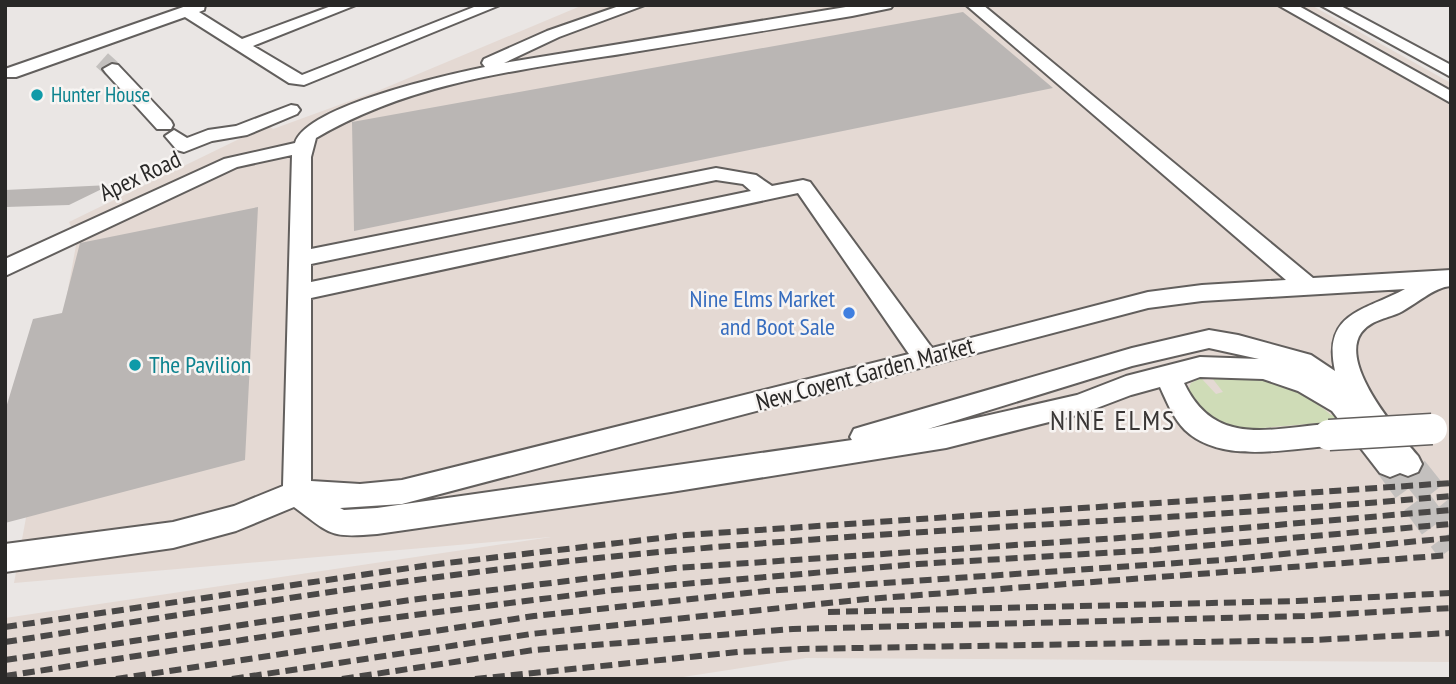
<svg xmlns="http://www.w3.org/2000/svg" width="1456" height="684" font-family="'PT Sans Narrow',sans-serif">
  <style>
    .built { fill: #e4d9d3 }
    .green { fill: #cfdcb7 }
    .building { fill: #bab6b4 }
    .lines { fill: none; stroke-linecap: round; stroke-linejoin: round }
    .minor-tunnel-far1 { stroke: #c3c0be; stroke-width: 18; stroke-dasharray: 18 9; stroke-linecap: butt }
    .minor-tunnel { stroke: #c3c0be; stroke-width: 30; stroke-dasharray: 30 15; stroke-linecap: butt }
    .minor-casing { stroke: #625f5d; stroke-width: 4 }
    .minor { fill: #fff; fill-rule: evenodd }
    .rail { stroke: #4a4847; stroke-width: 6; stroke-dasharray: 12 6; stroke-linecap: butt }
    .minor-bridge-casing { stroke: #625f5d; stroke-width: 33; stroke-linecap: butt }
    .minor-bridge { stroke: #fff; stroke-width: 30 }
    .culture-dot { fill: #0f9aa8; stroke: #f7f4f2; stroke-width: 2.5 }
    .shop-dot { fill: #3f7fe0; stroke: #f7f4f2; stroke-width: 2.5 }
    .labels { text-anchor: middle; stroke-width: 5; stroke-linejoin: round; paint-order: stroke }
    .far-culture-label { font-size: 21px; fill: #0d838f; stroke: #f7f4f2; text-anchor: start }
    .street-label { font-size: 24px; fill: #292827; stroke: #f7f4f2 }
    .shop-label { font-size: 24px; fill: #366cbe; stroke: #f7f4f2; text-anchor: end }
    .culture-label { font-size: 24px; fill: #0d838f; stroke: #f7f4f2; text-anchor: start }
    .quarter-label { font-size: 28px; letter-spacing: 2px; fill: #3a3736; stroke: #f7f4f2 }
  </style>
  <rect width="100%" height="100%" fill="#eae6e4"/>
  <!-- built -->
  <path class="built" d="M583,5H1311L1451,83V662L806,658L670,679H5V618L551,537L14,583L77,240L69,222L268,125L273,129L380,90Z"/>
  <!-- green -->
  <path class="green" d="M1239,376C1274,381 1304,391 1331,415L1336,414L1343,421L1239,430L1210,421L1187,393L1191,383L1201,378L1216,394L1223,392L1212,378Z"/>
  <!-- building -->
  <path class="building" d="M963,12L1053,88L354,231L352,122Z
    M110,185L69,205L6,207L5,190Z
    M258,207L245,460L5,523V411L33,319L62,313L80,243Z"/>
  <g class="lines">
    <!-- minor-tunnel-far1 -->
    <path class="minor-tunnel-far1" d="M102,60L112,69"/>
    <!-- minor-tunnel -->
    <path class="minor-tunnel" d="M1390,465L1451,549
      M1413,470L1451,518"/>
    <defs>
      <path id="minor" d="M189,5H205L204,10L199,12L242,39L334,5H356L253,46L302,75L479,5H500L304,85L289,83L185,17L16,77H5V69Z
        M622,5H645L559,37L504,63L858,5H893L891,8L852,16C775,29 698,42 621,54C516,70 409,83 316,138L311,157V249L716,168L756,175L772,186L803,180L810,182L932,348L1148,292L1202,285L1286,280L966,5H983L1313,278L1451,270V286C1434,287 1415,305 1399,313C1385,319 1371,320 1361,333C1339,365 1398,432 1418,456L1422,464L1418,472L1408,476L1400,473L1390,477L1380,473L1332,411L1298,391L1263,379L1200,377L1184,383C1215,448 1270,428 1329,424L1339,427L1343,435L1339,443L1329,446C1285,449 1221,464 1185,430C1173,418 1167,402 1160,387L1131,395L1081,414L946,448L671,492L377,534C329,538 332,535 294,507L236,531L173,548L5,572V544L173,522L234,506L283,486L292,155L237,167L5,276V259L224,159L295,143C306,106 447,75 485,67L482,63L484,59L547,31ZM716,180L743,184L751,191L311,282V264ZM798,193L909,354L402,480L360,484L311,481V298ZM1405,289C1365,311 1322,312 1335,371L1311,355L1238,335L1209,330L1132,348L864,426L854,429L850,437L852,440L377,508L344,510L340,508L402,504L1148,308L1202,301ZM1209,348L1259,359L1200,357L1126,376L1077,395L928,429L1132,366Z
        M1278,5H1297L1451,91V103Z
        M1320,5H1339L1451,65V77Z
        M112,64L118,65L171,121L173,125L171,129H157L106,73L103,69Z
        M291,105L297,106L300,110L297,114L247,135L212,141L184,152L177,150L165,136L174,130L187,138L208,130L236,126Z"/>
    </defs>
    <!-- minor casing -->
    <use href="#minor" class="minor-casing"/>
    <!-- minor -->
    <use href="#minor" class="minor"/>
    <!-- rail -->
    <path class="rail" d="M828,612L1297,601L1451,593
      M5,627L430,565L686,535L1451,483
      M5,642C219,609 433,573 649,553C916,528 1184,520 1451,496
      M5,660L410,600L675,568L1149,536L1451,510
      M5,676L367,621L614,590L918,564L1154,550L1451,524
      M116,679L534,616L766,591L1221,560L1451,538
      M232,679L531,634L867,599L1451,555
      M342,679L534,650L793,629L1304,616L1451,608
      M475,679L738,652L801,649L1314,640L1451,633"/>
    <defs>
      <path id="minor-bridge" d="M1329,435L1432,429"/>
    </defs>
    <!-- minor-bridge casing -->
    <use href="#minor-bridge" class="minor-bridge-casing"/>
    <!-- minor-bridge -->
    <use href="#minor-bridge" class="minor-bridge"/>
  </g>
  <!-- markers -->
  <g class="culture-dot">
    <circle cx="37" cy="95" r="7"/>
    <circle cx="135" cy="365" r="7"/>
  </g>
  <circle class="shop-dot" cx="849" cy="313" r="7"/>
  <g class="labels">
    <!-- far-culture labels -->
    <g class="far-culture-label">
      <text x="51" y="102">Hunter House</text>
    </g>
    <!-- street labels -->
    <g class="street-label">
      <text transform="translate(140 176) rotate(-25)" y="8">Apex Road</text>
      <text transform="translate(865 374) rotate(-15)" y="8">New Covent Garden Market</text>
    </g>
    <!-- shop labels -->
    <g class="shop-label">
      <text x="835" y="307">Nine Elms Market<tspan x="835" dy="28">and Boot Sale</tspan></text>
    </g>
    <!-- culture labels -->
    <g class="culture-label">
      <text x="149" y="373">The Pavilion</text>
    </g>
    <!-- quarter labels -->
    <g class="quarter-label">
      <text x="1113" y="430">NINE ELMS</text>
    </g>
  </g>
  <!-- border -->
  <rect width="1456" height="684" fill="none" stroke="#292827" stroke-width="14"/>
</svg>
